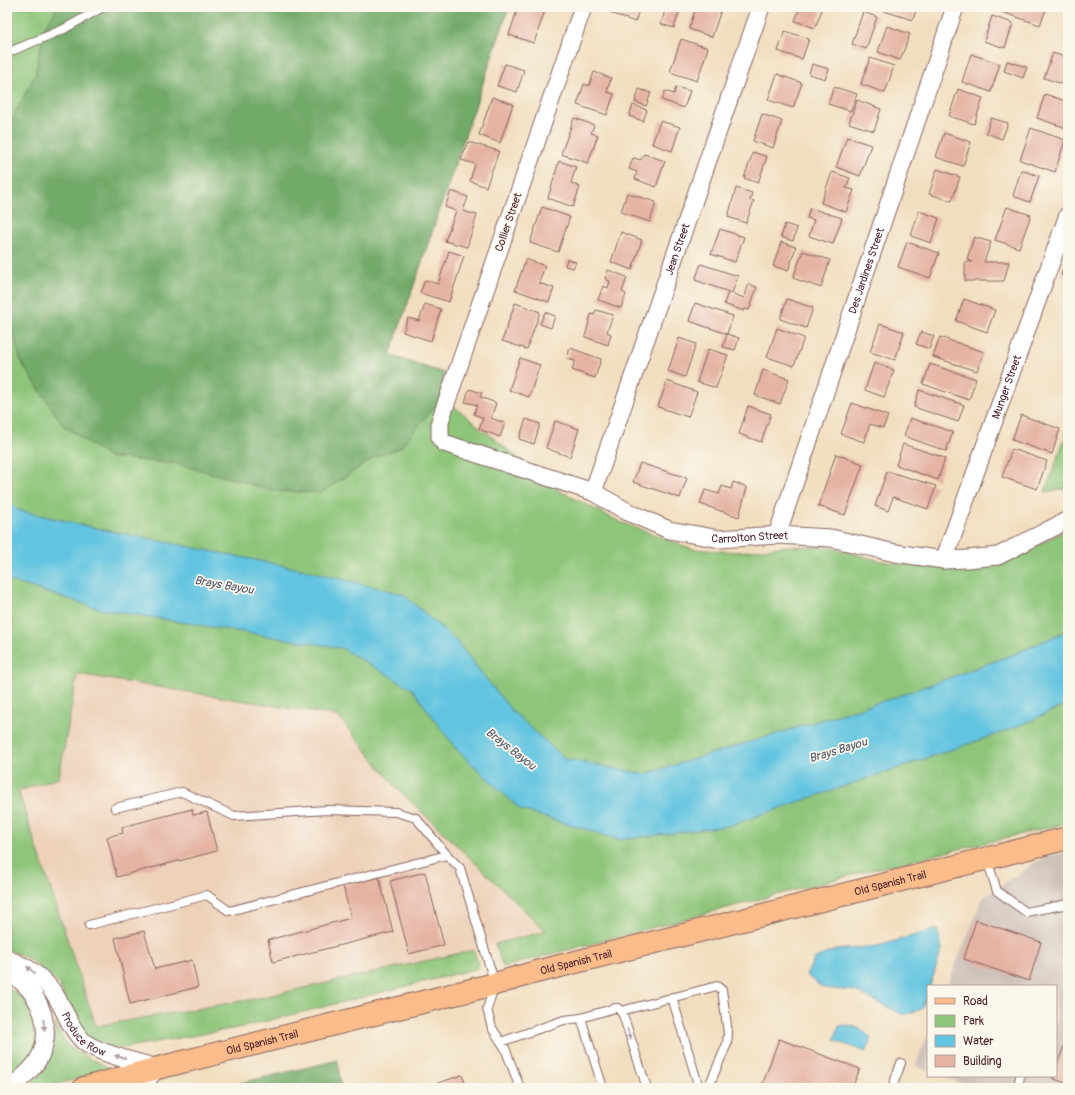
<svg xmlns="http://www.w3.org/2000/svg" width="1075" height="1095" font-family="Pangolin,sans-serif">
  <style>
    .built { fill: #edd1b9 }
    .industrial { fill: #cec1b9 }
    .green { fill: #8dc579; stroke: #6c7252 }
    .forest { fill: #72aa69; stroke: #5e644a }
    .water { fill: #62c4e0; stroke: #567286 }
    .building { fill: #e5b2a3 }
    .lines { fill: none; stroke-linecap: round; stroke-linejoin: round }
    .lane-casing { stroke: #84625f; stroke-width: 10 }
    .street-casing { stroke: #84625f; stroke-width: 19 }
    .primary-casing { stroke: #84625f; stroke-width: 24 }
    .lane { stroke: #fff; stroke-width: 8 }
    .street { stroke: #fff; stroke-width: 17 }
    .primary { stroke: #fabc8b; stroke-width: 22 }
    .oneway { fill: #ae9aa0 }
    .labels { text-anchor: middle; stroke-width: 3.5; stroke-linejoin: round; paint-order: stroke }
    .street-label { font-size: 11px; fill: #4a1f2b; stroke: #fbf7ec }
    .water-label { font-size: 12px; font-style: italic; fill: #52596a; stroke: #fbf7ec }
  </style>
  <rect width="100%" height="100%" fill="#fbf7ec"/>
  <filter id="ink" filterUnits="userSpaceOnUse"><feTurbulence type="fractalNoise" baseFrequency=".025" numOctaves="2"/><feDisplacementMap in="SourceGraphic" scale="8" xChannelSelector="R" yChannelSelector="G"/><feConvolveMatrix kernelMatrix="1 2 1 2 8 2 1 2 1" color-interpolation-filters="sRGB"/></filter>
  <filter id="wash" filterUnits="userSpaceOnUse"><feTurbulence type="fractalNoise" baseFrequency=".012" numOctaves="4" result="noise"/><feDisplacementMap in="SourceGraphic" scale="16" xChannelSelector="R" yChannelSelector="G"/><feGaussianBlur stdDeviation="0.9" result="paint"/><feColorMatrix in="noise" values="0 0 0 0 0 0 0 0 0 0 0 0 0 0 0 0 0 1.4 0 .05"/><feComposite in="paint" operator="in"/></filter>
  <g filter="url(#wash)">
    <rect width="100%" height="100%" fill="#f1debf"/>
    <!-- built -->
    <path class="built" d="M77,674L338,716L396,787L546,931L474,950L259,998L96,1026L18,791L59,778Z"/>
    <!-- industrial -->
    <path class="industrial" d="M1068,852V1088H974L942,1076H1056V986H947L983,897L1044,857Z
      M928,1034V1071L915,1066Z"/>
    <!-- green -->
    <path class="green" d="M7,7H509L390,355L558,490L620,522L693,549L739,552L787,546L829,547L881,561L931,568H961L991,563L1036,546L1068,529V823L863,872L503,967L495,944L546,931L396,787L338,716L77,674L59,778L18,791L96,1026L259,998L474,950L479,968L243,1027L122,1048L97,1046L70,1020L60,985L29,959L7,949Z
      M1068,429V488L1045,492Z
      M7,988C30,997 40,1020 36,1044C35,1047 35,1053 33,1056C27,1064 16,1073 7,1078Z
      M55,1023L67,1045L88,1058L108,1067L109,1071L40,1088H28L47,1067L53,1049Z"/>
    <!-- forest -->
    <path class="forest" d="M57,7H509L390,355L444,373L442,398L400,448L375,457L321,493L271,491L237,480L177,464L108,457L63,425L21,362L7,313V128L35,75L44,29Z
      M338,1060L341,1088H219Z"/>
    <!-- water -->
    <path class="water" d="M7,499L18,510L91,527L305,570L403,594L457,642L511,710L565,759L645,774L893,698L1017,653L1068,630V704L1009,730L728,826L620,840L521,810L458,751L412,689L341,648L100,609L7,580Z
      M937,929L942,949L930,986H928V992L922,1009L904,1015L855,991L823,988L806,975L815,958L835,950L878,946Z
      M848,1025L861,1029L871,1038L866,1052L834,1040L839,1026Z"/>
    <g id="blocks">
      <!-- building -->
      <path class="building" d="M518,7H546L534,43L509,35Z
        M613,7H640L635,22L611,13Z
        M666,7L679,12L674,28L661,24Z
        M696,7H722L712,37L689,29Z
        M800,7H823L815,28L795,21Z
        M885,7H917L913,20L884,11Z
        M990,7H1047L1040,25L990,8Z
        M863,12L877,17L866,49L852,44Z
        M992,16L1013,23L1005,48L984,41Z
        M887,26L910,34L900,60L878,52Z
        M785,31L809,39L802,59L778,51Z
        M681,39L708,48L697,81L670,72Z
        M1053,53L1068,58V86L1044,78Z
        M971,54L1000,64L991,92L962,82Z
        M870,58L894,66L885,93L861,84Z
        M1007,61L1027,67L1023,78L1004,71Z
        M505,64L524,70L517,92L497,86Z
        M812,64L829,69L825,79L809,74Z
        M594,72L611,78L607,92L614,94L607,115L577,105L584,84L589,86Z
        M777,74L802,83L793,108L768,100Z
        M676,87L690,91L684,108L662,100L665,91L674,94Z
        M834,87L857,94L851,111L828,104Z
        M639,89L651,93L646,106L635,102Z
        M958,89L983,98L974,124L949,116Z
        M1045,94L1068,102V121L1066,128L1037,118Z
        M492,97L513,104L500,143L479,135Z
        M857,100L881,109L874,131L849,123Z
        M633,105L647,110L643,121L629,116Z
        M762,114L782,121L773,148L753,141Z
        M574,118L594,125L591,133L598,135L588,163L561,154Z
        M991,118L1008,123L1002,139L986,133Z
        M660,121L680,127L672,151L652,144Z
        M1031,128L1065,140L1055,172L1020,160Z
        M944,133L971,142L963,166L936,157Z
        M847,137L871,145L860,176L836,167Z
        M468,142L499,151L486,187L470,181L475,164L461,160Z
        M753,152L767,157L758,183L744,178Z
        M644,154L665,161L656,187L635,179L637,172L629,169L633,158L641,160Z
        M559,161L576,167L571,183L580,187L573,207L548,198Z
        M937,169L960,177L952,201L929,194Z
        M1021,170L1039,176L1030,202L1013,196Z
        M832,172L850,178L846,188L854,190L846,212L821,203Z
        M736,188L752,193L750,200L754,201L746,223L728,217Z
        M451,191L468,197L463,211L477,215L467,247L445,241L456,211L445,207Z
        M627,193L656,202L650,222L621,212Z
        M542,207L570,217L558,252L530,243Z
        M1007,207L1031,215L1019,248L995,240Z
        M810,208L842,218L833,244L809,236L814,220L807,218Z
        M919,211L939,218L931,243L911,236Z
        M785,224L797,228L793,241L781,237Z
        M720,229L744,237L735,262L711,254Z
        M621,232L642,240L632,270L611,262Z
        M974,237L991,242L984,262H1009L1004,281H965V262H972L967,259Z
        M781,242L796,247L788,271L773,266Z
        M907,242L939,253L930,278L898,267Z
        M449,251L464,256L449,302L420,293L425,280L438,284Z
        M803,251L830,260L821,288L793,278Z
        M1068,255V277L1061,275Z
        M526,259L545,266L539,283L554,288L549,302L515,290Z
        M567,259L576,262L573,268L565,266Z
        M701,264L738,276L732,293L695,280Z
        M608,270L627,277L622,292L626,294L621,308L598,300L603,286L608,288L610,281L605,279Z
        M749,284L757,287L749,310L745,309L744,311L724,304L728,292L744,298Z
        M787,299L813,308L806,328L780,319Z
        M964,299L995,310L987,332L956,321Z
        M515,303L540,312L527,349L502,341Z
        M695,303L733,316L727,334L689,321Z
        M425,304L441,309L431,341L403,332L408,318L419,321Z
        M596,310L613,315L607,332L611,334L608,345L585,337L591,314L594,315Z
        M545,312L555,316L551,328L540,324Z
        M880,324L904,332L895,360L870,352Z
        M777,328L804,338L794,366L767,357Z
        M921,332L934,336L929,349L916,344Z
        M727,334L739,338L735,350L723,347Z
        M940,337L984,352L977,371L933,357Z
        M679,338L696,344L685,377L668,371Z
        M570,348L601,359L595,378L572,370L575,361L567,358Z
        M708,349L728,355L716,388L697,382Z
        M520,358L540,365L529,397L509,390Z
        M874,363L894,370L884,397L865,390Z
        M930,364L976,379L969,400L923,384Z
        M763,370L789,379L780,404L755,395Z
        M667,381L697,392L688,417L658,407Z
        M469,389L482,393L480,397L496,403L491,418L505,423L500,437L479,429L483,418L474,414L477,405L465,402Z
        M919,390L964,405L958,422L914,407Z
        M852,403L888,416L883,428L870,424L864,442L841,434Z
        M748,406L771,414L761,442L739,434Z
        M1021,415L1060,429L1052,454L1012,440Z
        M910,418L953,432L946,451L904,436Z
        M526,419L540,424L534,444L519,439Z
        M555,421L579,429L570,457L546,448Z
        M903,444L945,458L938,480L896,465Z
        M1012,449L1047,461L1037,489L1002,477Z
        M836,454L863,464L845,515L818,506Z
        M640,463L687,478L680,498L633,482Z
        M887,471L936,486L928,509L893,497L888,511L875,506Z
        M733,482L747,487L739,517L700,504L705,490L719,494L722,486L731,489Z
        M192,809L193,815L207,812L217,851L117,877L107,837L123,833L122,827Z
        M425,872L444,945L409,954L390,881Z
        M379,877L393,932L273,962L268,940L351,918L343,886Z
        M976,920L1041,942L1029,981L964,959Z
        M144,931L155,969L192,960L198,987L130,1004L115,938Z
        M1068,1036V1084L1052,1078L1053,1076H1056V1067Z
        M779,1039L860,1069L852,1088H761Z
        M462,1075L467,1088H423Z"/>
    </g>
  </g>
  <g filter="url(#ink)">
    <use href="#blocks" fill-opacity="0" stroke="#84625f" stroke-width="1"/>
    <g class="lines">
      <defs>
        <path id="lane" d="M7,53L64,29L103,7
          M115,808L182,792L234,816L327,810L396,812L416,818L447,855L460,868L495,984L487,1009L492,1028L505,1048L520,1088
          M987,859L997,891L1026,912L1068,904
          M89,925L207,895L229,911L447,855
          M672,997L699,1088
          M621,1011L717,986L722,990L728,1033L727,1044L708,1088
          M581,1018L603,1088
          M501,1042L564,1020L581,1018L615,1008H618L623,1015L647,1088
          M892,1088L901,1063
          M1018,1088L1020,1076"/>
        <g id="street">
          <path id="s1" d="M583,7L440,421V438L444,443L593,492L628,512L669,530L720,539L777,535L831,538L895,553L944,560L967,559L998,556L1068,520"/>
          <path id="s2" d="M593,492L761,7"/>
          <path id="s3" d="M777,535L955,7"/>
          <path id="s4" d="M944,560L1068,215"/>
          <path id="s5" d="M7,959C26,966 41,975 53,992C65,1008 68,1026 83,1041C96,1053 140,1063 158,1068L139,1088"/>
          <path d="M7,974C11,976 18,978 21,981C41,998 52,1028 41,1054C36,1067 21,1079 10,1088"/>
        </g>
        <g id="primary">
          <path id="s6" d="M84,1088L158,1068L495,984L532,973L1068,838"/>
        </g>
      </defs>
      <!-- lane casing -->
      <use href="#lane" class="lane-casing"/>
      <!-- street casing -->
      <use href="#street" class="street-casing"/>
      <!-- primary casing -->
      <use href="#primary" class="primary-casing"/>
      <!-- lane -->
      <use href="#lane" class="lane"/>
      <!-- street -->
      <use href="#street" class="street"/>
      <!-- primary -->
      <use href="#primary" class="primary"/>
    </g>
    <!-- one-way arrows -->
    <defs><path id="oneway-solid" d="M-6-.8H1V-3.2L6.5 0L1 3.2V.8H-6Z"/></defs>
    <g class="oneway">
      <use href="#oneway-solid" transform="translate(31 970) rotate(-140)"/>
      <use href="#oneway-solid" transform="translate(44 1025) rotate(84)"/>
      <use href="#oneway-solid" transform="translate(629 1034) rotate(72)"/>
      <use href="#oneway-solid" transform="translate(120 1057) rotate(-165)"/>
    </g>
  </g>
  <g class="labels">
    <!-- street labels -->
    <g class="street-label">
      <text transform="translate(508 222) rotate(-71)" y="4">Collier Street</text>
      <text dy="4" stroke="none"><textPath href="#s2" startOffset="257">Jean Street</textPath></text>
      <text dy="4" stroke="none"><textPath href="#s3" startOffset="279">Des Jardines Street</textPath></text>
      <text dy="4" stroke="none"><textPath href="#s4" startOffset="184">Munger Street</textPath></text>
      <text dy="4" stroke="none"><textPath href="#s1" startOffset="785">Carrolton Street</textPath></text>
      <text dy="4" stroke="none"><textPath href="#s6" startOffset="832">Old Spanish Trail</textPath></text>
      <text dy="4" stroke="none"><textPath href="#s6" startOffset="508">Old Spanish Trail</textPath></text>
      <text dy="4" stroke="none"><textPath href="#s5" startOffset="111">Produce Row</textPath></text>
      <text dy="4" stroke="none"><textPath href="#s6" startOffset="184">Old Spanish Trail</textPath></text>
    </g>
    <!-- water labels -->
    <g class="water-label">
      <text transform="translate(224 585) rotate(10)" y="4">Brays Bayou</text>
      <text transform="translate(511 749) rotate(38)" y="4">Brays Bayou</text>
      <text transform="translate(838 750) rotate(-17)" y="4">Brays Bayou</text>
    </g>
  </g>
  <!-- margin -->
  <rect width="1075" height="1095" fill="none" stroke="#fbf7ec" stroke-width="24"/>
  <!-- legend -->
  <rect x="927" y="985" width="130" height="92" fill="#fbf7ec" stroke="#b4a19f"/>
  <rect x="935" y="998" width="20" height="6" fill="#fabc8b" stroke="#b4a19f"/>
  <text x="963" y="1005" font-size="12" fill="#4a1f2b">Road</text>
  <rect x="935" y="1015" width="20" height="12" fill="#8dc579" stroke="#b4a19f"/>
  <text x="963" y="1025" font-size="12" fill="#4a1f2b">Park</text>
  <rect x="935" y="1035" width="20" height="12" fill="#62c4e0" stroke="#b4a19f"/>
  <text x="963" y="1045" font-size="12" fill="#4a1f2b">Water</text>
  <rect x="935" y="1055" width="20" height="12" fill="#e5b2a3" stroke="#b4a19f"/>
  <text x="963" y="1065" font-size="12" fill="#4a1f2b">Building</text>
</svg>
